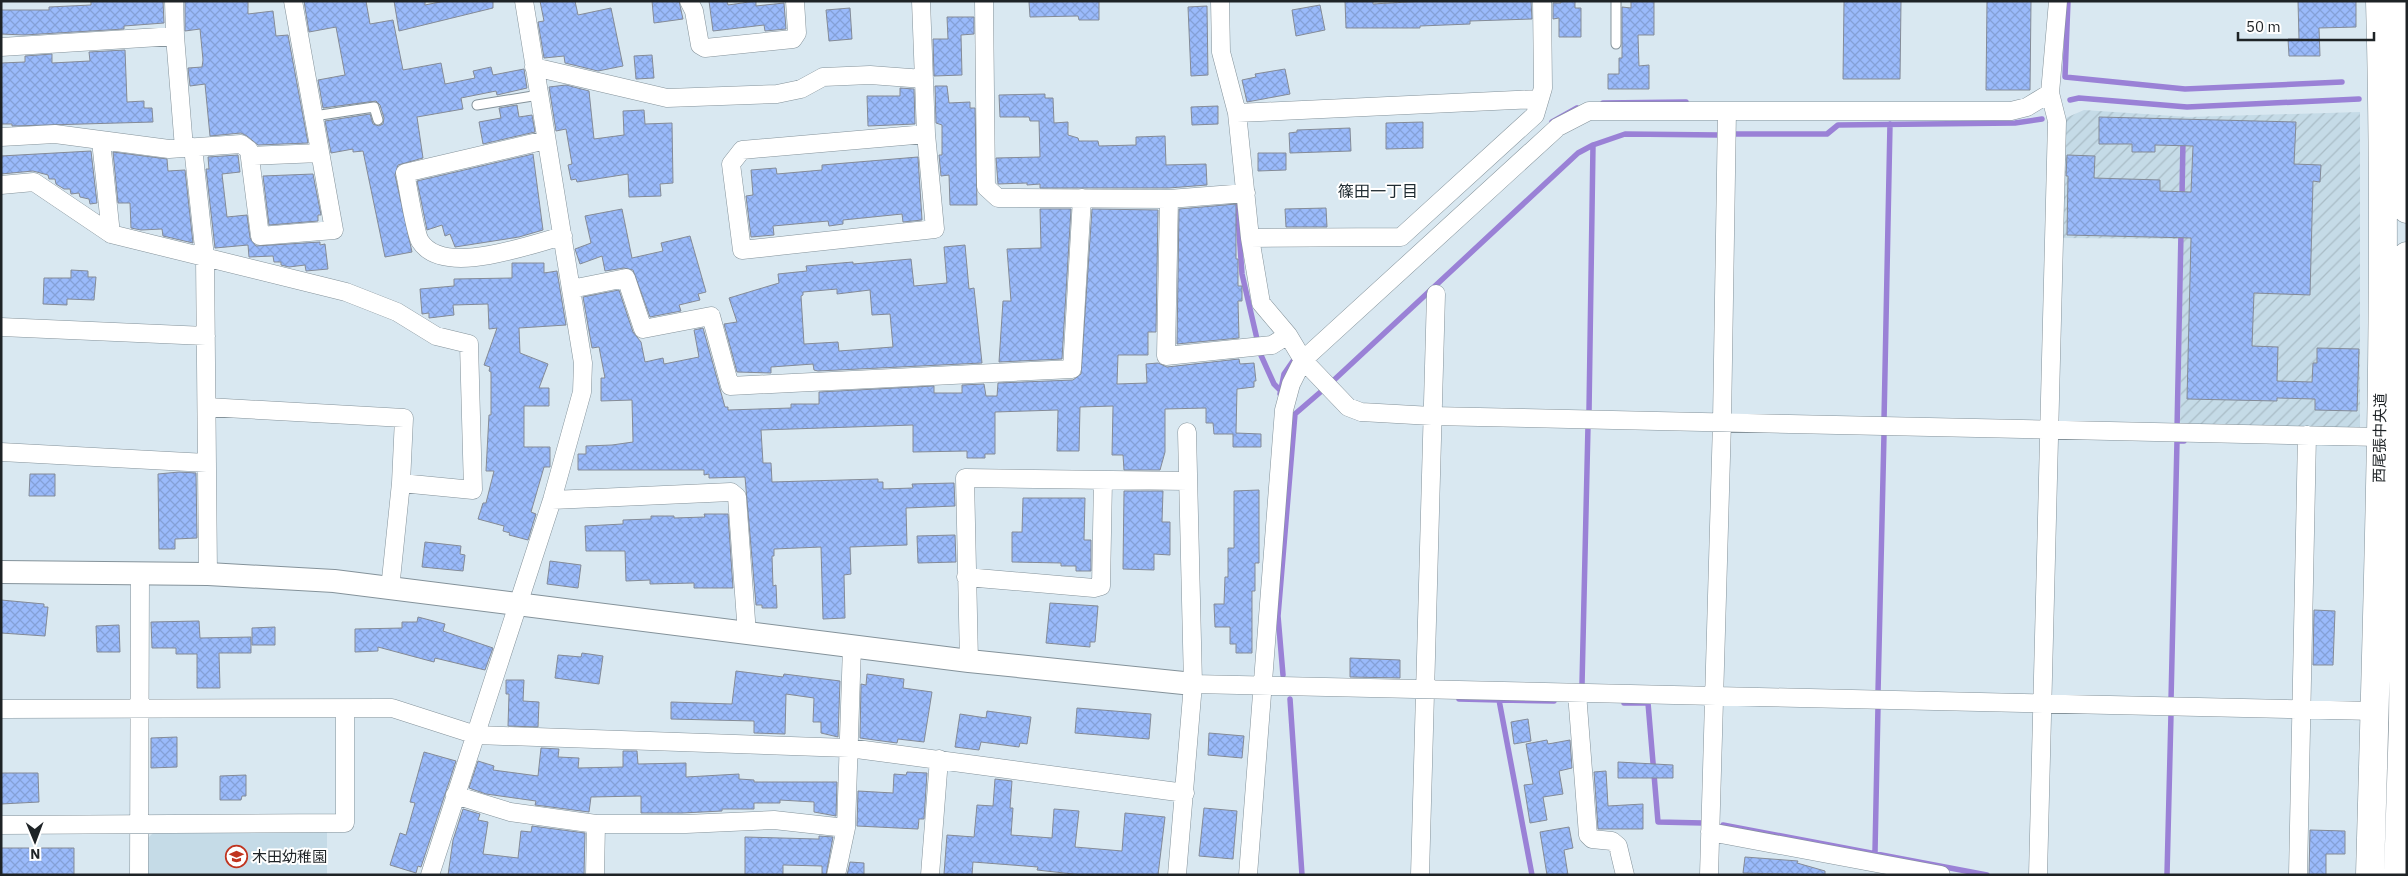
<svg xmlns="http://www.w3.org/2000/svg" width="2408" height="876" font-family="'IBM Plex Sans','Noto Sans JP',sans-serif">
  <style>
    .built { fill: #c5dbe7 }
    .industrial { fill: url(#industrial-furrows) }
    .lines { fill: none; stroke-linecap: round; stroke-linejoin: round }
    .stream { stroke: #9a81d6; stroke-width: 5.5 }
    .building { fill: url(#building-cross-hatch); stroke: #848b97; fill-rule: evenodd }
    .service-casing { stroke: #84929a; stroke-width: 11 }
    .minor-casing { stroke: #84929a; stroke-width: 19 }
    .tertiary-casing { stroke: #84929a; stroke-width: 24 }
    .primary-casing { stroke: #84929a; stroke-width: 29 }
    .service { stroke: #fff; stroke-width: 9 }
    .minor { stroke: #fff; stroke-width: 18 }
    .tertiary { stroke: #fff; stroke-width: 22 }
    .primary { stroke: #fff; stroke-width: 28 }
    .labels { text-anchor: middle; stroke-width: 4; stroke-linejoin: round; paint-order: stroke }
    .street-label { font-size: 15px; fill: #1e2326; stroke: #fff }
    .poi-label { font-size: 15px; fill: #1e2326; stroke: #fff; text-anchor: start }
    .neighbourhood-label { font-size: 16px; fill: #202c32; stroke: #fff }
  </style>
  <defs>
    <pattern id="industrial-furrows" width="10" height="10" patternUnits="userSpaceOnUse" patternTransform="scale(1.25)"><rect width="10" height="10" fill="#c5dbe7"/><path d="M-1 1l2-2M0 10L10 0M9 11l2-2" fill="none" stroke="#a9bcc6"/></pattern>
    <pattern id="building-cross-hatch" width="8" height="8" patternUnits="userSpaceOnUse" patternTransform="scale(1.25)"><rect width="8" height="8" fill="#9abafb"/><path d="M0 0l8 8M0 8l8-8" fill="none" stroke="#84a0d7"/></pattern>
  </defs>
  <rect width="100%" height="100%" fill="#d9e8f1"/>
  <!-- built -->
  <path class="built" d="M327,832V875H146V840L153,833Z"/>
  <!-- industrial -->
  <path class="industrial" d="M2084,110L2189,117L2360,112V430L2180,429L2183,239L2058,238L2061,120Z"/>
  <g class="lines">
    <!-- stream -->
    <path class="stream" d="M2068,1L2065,77L2185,89L2342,82
      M2070,100L2079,98L2187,107L2359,99
      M1603,103L1686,102
      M1552,122L1577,108
      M1731,134H1827L1838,125L2015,123L2042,119
      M2182,197L2183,139
      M1237,203L1242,274L1257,339
      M1260,353L1274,384L1280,390
      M1334,380L1578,153L1593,145
      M1280,394L1284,374L1293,361
      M1589,412L1593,145L1625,134L1719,135
      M1884,421L1890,124
      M2177,430L2181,232
      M1283,675L1278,616L1295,414L1324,389
      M1582,685L1588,426
      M1878,693L1884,434
      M1290,699L1302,875
      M1459,699L1499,700
      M2171,701L2177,441H2184
      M1624,703H1648L1658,822L1703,823
      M1723,825L1987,875
      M1875,852L1878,707
      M1532,875L1499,700L1554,701
      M2167,875L2171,714"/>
  </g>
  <!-- building -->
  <path class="building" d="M91,1H163L164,23L124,26V29L24,35L1,34V10H49V7L91,5Z
    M185,1H248V14L273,11L276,36L288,35L308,143L258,145L247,136L241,133L210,136L205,84L190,86L188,68L202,67L203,60L200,29L185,31Z
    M304,1H366L370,24L393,20L403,70L441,63L445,84L475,78L473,71L491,67L493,75L524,69L527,88L497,95L496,91L461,98L463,109L417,117L423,158L398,165L395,175L412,252L385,257L363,151L353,152V149L331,153L325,121L370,114L373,124L379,126L383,124L384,118L380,105L376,101L323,108L318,80L345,75L336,27L309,32Z
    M394,1H425V5L445,1H493V8L399,31Z
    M540,1H575L578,15L611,8L623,66L598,71L565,63L564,56L544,58L538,22L544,21Z
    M652,1H679L683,19L654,23Z
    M709,1H727L728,5L756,1V6L784,3L786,29L765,31L764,25L713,31Z
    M1099,1V20H1079L1078,16L1030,17L1029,2Z
    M1345,1H1373V4L1425,1H1531L1532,19L1470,21V24L1420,26V28H1346Z
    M1561,1H1575V8H1581V37H1559V18L1553,19V3H1561Z
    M1631,1H1654V35H1638L1639,66L1649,65V89H1608V74H1619V58H1622V7L1631,8Z
    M1844,1H1901L1900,79H1843Z
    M1987,1H2031L2030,90H1986Z
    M2298,1H2356V27L2319,28L2320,56H2289L2288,39H2299Z
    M1320,5L1325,30L1296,36L1292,10Z
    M1207,6L1208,75L1191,76L1188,7Z
    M850,8L852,39L829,41L826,10Z
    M947,17H974V34L961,35L962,75L934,76L933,39H948Z
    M125,50L127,102L144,101V108H152L153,122L12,126V124H1V63L25,62V56L52,54V63L90,61L89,52Z
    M652,55L654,78L636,79L634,56Z
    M1285,69L1290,94L1247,102L1242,80L1256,77L1255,74Z
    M566,85L589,91L594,139L624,135L623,111L644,110L645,124L672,123L673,183L660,184L661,196L629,197L628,174L577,182L576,179L571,180L568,165L572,164L566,129L556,131L549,87Z
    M935,86H947L949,103L970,102V108H975L977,205H950L949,175L941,176L939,155H942V125L936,123Z
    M900,88L914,89L915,124L868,126L867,96H900Z
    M1045,94V98H1053L1054,123L1068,122V135L1078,138L1079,141H1098L1099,146L1136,145V137L1165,136L1166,165L1206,164L1207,185L1169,188H1040V184L1027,185V183L998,184L996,158L1040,157L1039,121H1030L1029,117H1000L999,95Z
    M517,105L519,117L532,115L535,132L483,144L479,122L501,118L499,108Z
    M1218,106V124L1192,125L1191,107Z
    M2099,117L2296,122L2294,164L2321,165L2320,182L2313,181L2310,295L2254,293L2252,346L2278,347L2277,381L2312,382L2313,363H2317V348L2359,349L2357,411L2315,410V399L2277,398V401L2187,399L2191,238L2067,235L2068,176H2066L2067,155L2095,156L2094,178L2160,180V191L2191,192L2193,146L2155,145V152H2132V144H2099Z
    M1423,122V148L1386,149V123Z
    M1350,128L1351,151L1290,153L1289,133L1297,132V130Z
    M91,151L97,203L90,204L89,199L80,197L79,193L71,194L70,189H64L56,184L55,179H49L48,175L33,171L1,174V156Z
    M113,152L167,159L168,171L185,170L193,243L163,236L162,229L141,230L131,228L130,203H118Z
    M1258,153H1286V170L1258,171Z
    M533,154L543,230L519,237L455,247L450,234L445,236L442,225L427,230L417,181Z
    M238,155L240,172L222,174L227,217L247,215L250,238L256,246L320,242V245L325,244L328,269L306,271L305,265L289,267L281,265V262H274L273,256L249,257L248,245L215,248L206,169H209L208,157Z
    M918,157L922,220L903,222L902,214L843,220V224L829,226L828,221L773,226L774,235L751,237L746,196L753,195L751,170L776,168L777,174L822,170V165Z
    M313,174L321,215H318V221L269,225L263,176Z
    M1236,204V259H1238V286H1242V301H1238L1239,338L1177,344L1179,209Z
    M1326,208L1327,227H1286L1285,209Z
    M622,209L632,258L663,251L661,243L690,236L706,292L698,294L700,300L679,305L681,311L650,317L633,270L624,268L605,271L602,256L580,264L575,249L591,243L585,216Z
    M1040,209H1071L1062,359L999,362L1003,301H1011L1007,249L1041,248Z
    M1092,209L1158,210L1156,332H1148V355H1118L1117,384L1147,383L1146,364L1158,363L1167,367L1239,359L1240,364L1254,363L1256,381H1254V387L1237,389L1236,433L1261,434V447H1233V434H1214L1213,423H1206V408L1165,409V452L1160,470H1124L1123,455H1112L1113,406L1080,407L1079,451H1057L1058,410L995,412V454H985V458H967V451L913,452V425L761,430L763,463H771L772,482L878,479V482H883V489L913,488L912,484L954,483L955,506L906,508L907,545L850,547L851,574L844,575L845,618L823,619L821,547L774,549V556H772L773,586L776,585L777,608H762V605H756L745,477L709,478V474L704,475V470H578V454H586V446L612,445L633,442L632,400L601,401V378H605L599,347L592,348L583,297L619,290L633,332L641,342L645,362L663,358L664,364L699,357L694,330L703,328L725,407H728V410L791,408V404H819V392L934,386V393H962V385L984,384L986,396H997L998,383L1073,380L1081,374Z
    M965,245L969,289L974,288L982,363L818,371L814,370L813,364L771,367V373L737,372L724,324L737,322L729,298L779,283L778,274L807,271L806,266L853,262V264L911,259L914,286L947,283L944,247ZM837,289V294L870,290L872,315L890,314L893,347L839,351L838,342L804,344L801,296L803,295V292Z
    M512,263H544V273L557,271L566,325L519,328L520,353L548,364L539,388H549V406H524V447H550V467H544L531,512L536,514L528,540L509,535L510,533L503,531L504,526L478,519L483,503H486L494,471H486L489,415H491V372L489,371L490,367L484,365L497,328L489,329L488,304L453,305L454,315L429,318V313L422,314L420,289L454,286V279L512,278Z
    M71,270L88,271V277H96L94,300L67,299V305L43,304L44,278H71Z
    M179,472L196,473L197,538L175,539V549H159L158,474Z
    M30,474H55V496H29Z
    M1259,490V563H1255V591H1252V653H1236V644H1230V627H1215L1214,604H1224L1225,577H1228V548H1234V491Z
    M1124,491H1163L1162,522H1170V555L1154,554V570L1123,569Z
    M1023,498H1085L1084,540H1091V571H1076V566H1061V563L1012,562V532H1022Z
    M704,514H728L733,588H694V583L650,584V580L626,581L625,551H586L585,526L623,524V520L651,519V516H674V518L705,517Z
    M955,535L956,562L918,563L917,536Z
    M425,542L461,546L460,554L465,555L463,571L422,567Z
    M550,561L581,565L578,588L547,584Z
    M1,600L44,604V607H48L45,636L1,633Z
    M1050,603L1098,606L1095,642H1090V647L1046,643Z
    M2314,610L2335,611L2333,665H2313Z
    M418,617L445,624L443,631L493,648L485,670L435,658L434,662L378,647V651L355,652V629L402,628V622H417Z
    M199,621L200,638L251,637V653H219L220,688H197V654H176V648H152L151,622Z
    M119,625L120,652H97L96,626Z
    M275,627V645H252V628Z
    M582,653L603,656L599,684L555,678L558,655L581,657Z
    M1350,658L1400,660V678L1350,677Z
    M736,671L783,677L784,674L840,681L838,737L821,733V722H813L814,698L786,694L785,734L754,733V721L671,719V702L732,704Z
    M867,674L904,679L903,688L932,692L924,742L898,739L897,743L860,738L861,684L866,685Z
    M506,680H524L523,701L539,702L538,727L508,726L509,694H506Z
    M1077,708L1151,714L1149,739L1075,733Z
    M987,711L1031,717L1027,744L1020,743L1019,747L981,742L979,750L955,747L960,714L986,718Z
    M1528,719L1531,741L1514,744L1511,722Z
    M1209,733L1244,736L1242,758L1208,755Z
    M177,737V767L151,768V738Z
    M1547,740L1548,744L1570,740L1572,768L1559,771L1563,794L1543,797L1547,820L1530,823L1524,785L1533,784L1526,744Z
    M541,748L559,749L558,757L579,758L578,768L623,767V751H637L638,764L686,763V777L739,774V779L754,780V782H837L836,816L814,812V802L780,800V803H754V809H722V811L682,813H641V796L591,797L589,812L535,805L536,801L486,794L469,788L478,761L494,766L493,770L538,776Z
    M424,752L456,761L421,867L418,866L416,873L390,865L400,833L406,835L415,803L410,802Z
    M1618,762L1673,765V778H1618Z
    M1606,771L1608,806L1643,804V829H1598L1594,772Z
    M907,772L927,773L924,819H919L918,829L857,826L858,791L893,793L894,774L906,775Z
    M1,773H38L39,802L1,804Z
    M246,775V796H242L241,800H220V776Z
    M995,779L1012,781L1010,808H1013L1011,835L1052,838L1054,809L1079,811L1075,847L1122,851L1125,813L1165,817L1158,875H1082L1037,870L1038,867L973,862L972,875L944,874L947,835L974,837L977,805L993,806Z
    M1204,808L1237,811L1233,859L1199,856Z
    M463,809L480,814L478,820L488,822L483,854L518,858L521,831L531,832L532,826L585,833L584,875H448L453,840Z
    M1569,827L1573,848L1564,850L1568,875H1547L1540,832Z
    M2310,830L2345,831V854H2326V875H2309Z
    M819,836L833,837L826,875H822V866L783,865V875H745V837L817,839H819Z
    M1,848H74V875H1Z
    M1745,857L1798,861L1797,863L1825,871V875L1743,873Z
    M850,862L864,863V875H847Z"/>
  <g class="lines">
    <defs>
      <path id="service" d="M1616,44V1
        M477,105L539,95
        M314,116L374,107L378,120"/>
      <path id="minor" d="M174,1L175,36
        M689,1L694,11L700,45L705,48L793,39L797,33L795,1
        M921,1L926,134L935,229L742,250L731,164L742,150L926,134
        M984,1L986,187L998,198L1169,199L1246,193
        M1220,1L1221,52L1237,113L1250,238L1261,303L1288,335L1303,360L1348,407L1361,412L1432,416L2380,437
        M1,47L175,36L184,148
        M534,67L667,98L777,94L801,89L823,77L870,75L924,79
        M1237,113L1539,99
        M1,137L55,134L169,149L241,144L249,150L260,236L334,230L293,1
        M546,140L405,173C408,186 415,233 420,241C443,278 530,244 563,236
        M193,147L205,257L208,574
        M250,156L320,153
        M1,185L34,182L111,234L101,141
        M1169,199L1166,356L1272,345L1288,335
        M111,234L346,292L397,312L436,336L469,344L473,490L401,483
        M1250,238L1401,237L1535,115L1543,88L1542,1
        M571,289L626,278L643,329L711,316L730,386L1072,369L1082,198
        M1,327L206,336
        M207,407L404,418L401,483L390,589
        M1,452L207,463
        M552,500L731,492L737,497L747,634
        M966,577L1094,588L1101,586L1103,480
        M969,661L965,478L1188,481
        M1193,684L2374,711
        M1577,693L1588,835L1592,839L1612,841L1618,846L1625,875
        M1,709L392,708L476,735L849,748L1185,793
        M455,795L510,812L596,824H686L774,820L846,828
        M1,825L345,823V709
        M1710,832L1941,875
        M139,875L140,573
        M430,875L552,500L582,392L583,363L524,1
        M595,875L596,824
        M836,875L846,828L852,646
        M930,875L939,759
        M1177,875L1193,684L1187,432
        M1248,875L1284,410L1291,384L1303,360L1558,127L1589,111H2011L2027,107L2050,93
        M1420,875L1436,294
        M1709,875L1722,422L1727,111
        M2038,875L2057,121L2050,93L2058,1
        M2298,875L2307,435"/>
      <path id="tertiary" d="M1,572L208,574L334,581L969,661L1193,684"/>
      <path id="primary" d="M2404,1L2407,209
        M2370,875C2378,584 2388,292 2380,1
        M2398,875L2403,723L2407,256"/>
    </defs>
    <!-- service casing -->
    <use href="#service" class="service-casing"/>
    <!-- minor casing -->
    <use href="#minor" class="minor-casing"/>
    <!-- tertiary casing -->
    <use href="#tertiary" class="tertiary-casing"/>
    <!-- primary casing -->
    <use href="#primary" class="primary-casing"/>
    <!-- service -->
    <use href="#service" class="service"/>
    <!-- minor -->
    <use href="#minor" class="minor"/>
    <!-- tertiary -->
    <use href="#tertiary" class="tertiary"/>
    <!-- primary -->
    <use href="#primary" class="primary"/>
  </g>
  <!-- icons -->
  <defs>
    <symbol id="school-ring" viewBox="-11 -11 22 22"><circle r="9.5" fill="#fff" stroke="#c0341f" stroke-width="1.5"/><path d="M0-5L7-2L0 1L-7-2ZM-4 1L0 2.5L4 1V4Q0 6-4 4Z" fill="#c0341f"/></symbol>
  </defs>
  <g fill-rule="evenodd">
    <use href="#school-ring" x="224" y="844" width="25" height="25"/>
  </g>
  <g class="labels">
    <!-- street labels -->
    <g class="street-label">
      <text transform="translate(2380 438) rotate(-89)" y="5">西尾張中央道</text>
    </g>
    <!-- poi labels -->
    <g class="poi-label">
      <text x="252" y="862">木田幼稚園</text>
    </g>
    <!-- neighbourhood labels -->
    <g class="neighbourhood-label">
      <text x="1378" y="197">篠田一丁目</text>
    </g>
  </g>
  <!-- border -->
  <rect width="2408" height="876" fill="none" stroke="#1e2326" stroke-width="5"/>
  <!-- north arrow -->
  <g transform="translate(35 841) rotate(179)" stroke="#ffffff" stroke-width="4" paint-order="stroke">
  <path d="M0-4L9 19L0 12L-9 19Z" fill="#1e2326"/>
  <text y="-8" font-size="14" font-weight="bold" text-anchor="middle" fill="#1e2326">N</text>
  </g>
  <!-- scale -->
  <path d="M2238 32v8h136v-8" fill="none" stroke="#1e2326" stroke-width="2.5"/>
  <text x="2246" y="32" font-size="15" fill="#1e2326" stroke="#ffffff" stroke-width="4" paint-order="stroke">50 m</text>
</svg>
